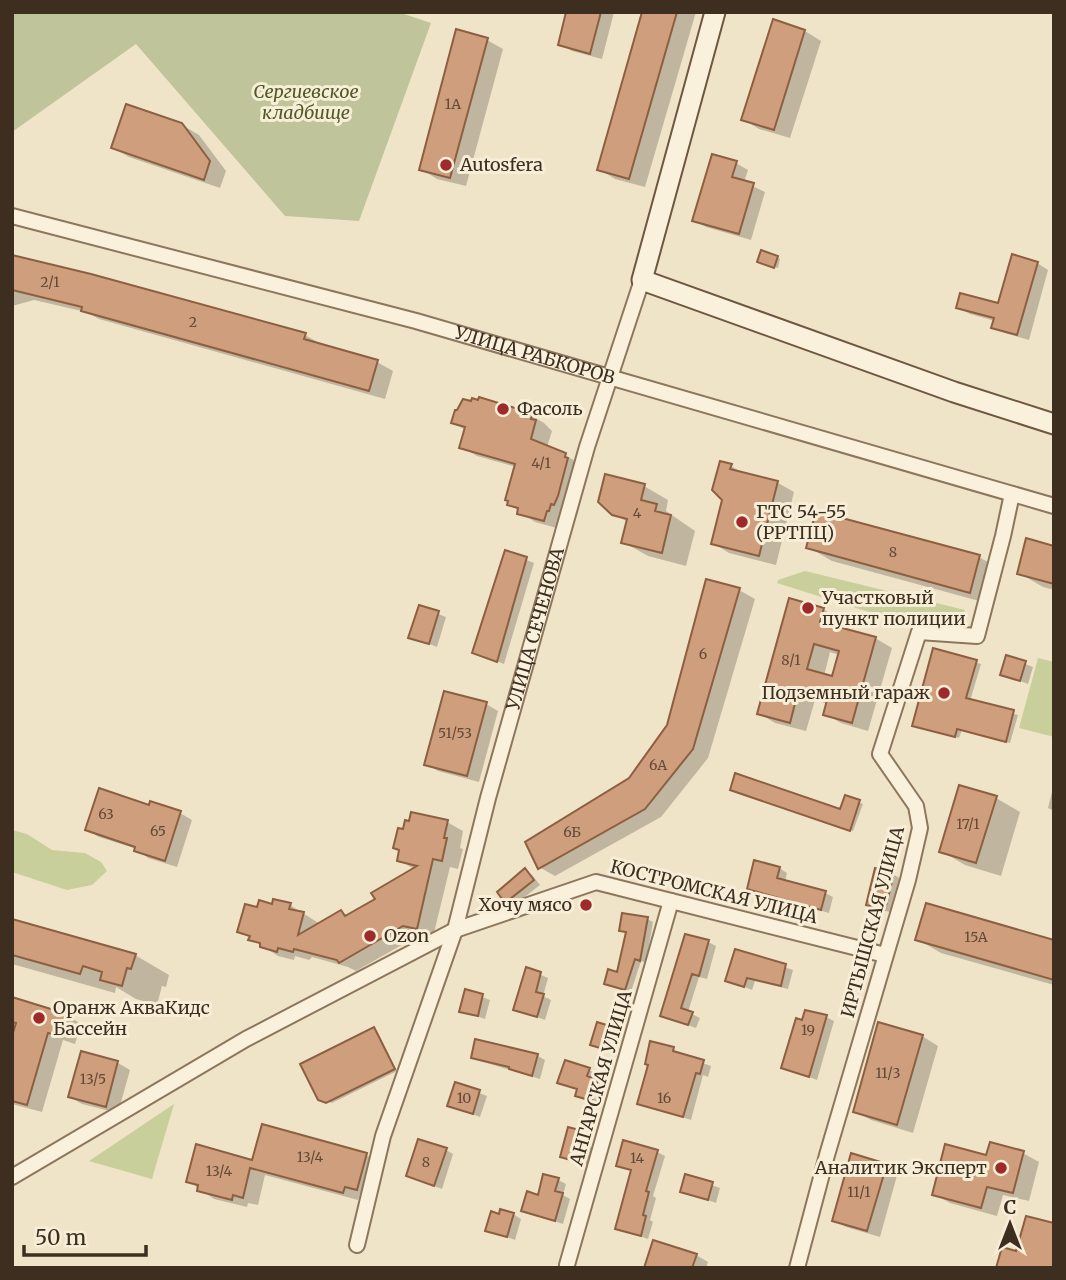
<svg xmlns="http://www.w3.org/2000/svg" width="1066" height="1280" font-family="Merriweather,serif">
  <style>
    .green { fill: #c9cf9b }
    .cemetery { fill: #bfc49a }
    .shadow { fill: #0003; fill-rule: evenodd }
    .building { fill: #cf9f7d; stroke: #8d5f41; stroke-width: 2; fill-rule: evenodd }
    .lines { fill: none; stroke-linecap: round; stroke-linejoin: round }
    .street-casing { stroke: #8d765c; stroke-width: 18 }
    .secondary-casing { stroke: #6f573f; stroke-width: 23 }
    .street { stroke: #faf1dc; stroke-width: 14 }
    .secondary { stroke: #faf1dc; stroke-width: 19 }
    .poi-dot { fill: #9e2a2b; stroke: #f7eed8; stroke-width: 2.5 }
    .labels { text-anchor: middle; stroke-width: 6; stroke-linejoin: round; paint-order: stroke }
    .number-label { font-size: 14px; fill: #624a37 }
    .park-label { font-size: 18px; font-style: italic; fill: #4d5a26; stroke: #f7eed8 }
    .poi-label { font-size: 18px; fill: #3d2e20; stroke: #f7eed8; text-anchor: start }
    .street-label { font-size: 18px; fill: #3d2e20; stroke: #f7eed8 }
  </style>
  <rect width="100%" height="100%" fill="#f0e4c8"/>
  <!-- green -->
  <path class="green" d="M805,571L965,610L957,628L919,622L910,625L777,583L778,580Z
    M1038,658L1054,662V737L1019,728Z
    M12,830L27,834L52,850L85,853L101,862L107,871L92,885L67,890L12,872Z
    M174,1104L152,1179L89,1161Z"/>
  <!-- cemetery -->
  <path class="cemetery" d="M12,12H398L431,23L359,221L285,216L136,44L12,132Z"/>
  <!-- shadow -->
  <path class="shadow" d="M568,12H614L602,59L572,51L560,44Z
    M644,12H696L645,187L615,179L599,169Z
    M774,22L805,31L821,41L790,138L759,129L743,119Z
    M487,40L503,49L466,186L437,179L421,169Z
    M182,125L199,135L226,171L220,188L129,157L113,148Z
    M736,163L748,170L744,182L765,192L751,240L706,227L694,220Z
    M777,257L780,259L778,268L762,263Z
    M12,259L305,335L321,344L377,362L393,371L385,399L99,319L86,312L34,300L12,306Z
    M1037,263L1048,270L1029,340L1005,333L994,327L995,321L970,314L958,307L1000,305Z
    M480,399L527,413L544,423L552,431L547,447L582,464L560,529L535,522L509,504L516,467L477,456L461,447L466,430L453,423Z
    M731,466L746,475L778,483L794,492L776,565L729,553L713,543L724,500L714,489Z
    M644,486L668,500L666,511L695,531L686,566L648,556L623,542L628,522L614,514Z
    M808,547L979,557L1003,571L994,605L832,561Z
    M1054,547V590L1043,587L1019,573Z
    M506,552L534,563L504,664L475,653Z
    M739,590L755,599L708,758L661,817L555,876L539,867L630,780L668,725Z
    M420,607L446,617L437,647L411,637Z
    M823,609L839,619L837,628L875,638L892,648L868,731L841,723L825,714L828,704L815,700L806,731L775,723L759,713ZM830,652L839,655L833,678L824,676Z
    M934,650L981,664L970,701L1018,715L1010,743L962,730L959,738L918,727Z
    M1007,657L1033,667L1028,684L1002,674Z
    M486,704L498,711L479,782L438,771L426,764Z
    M1053,788H1054V811L1048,808Z
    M735,791L841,811L846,797L863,804L853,831Z
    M996,798L1020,812L1001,876L965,865L941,851Z
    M150,807L180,813L192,820L177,867L148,858L137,849L99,837L87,830Z
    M447,822L463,831L460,848L463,849L458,869L450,867L433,937L421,934L356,971L348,967L312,957L309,960L295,956L294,960L278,956L239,931L259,910L273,906L290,905L320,924L341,912L349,916L377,900L414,869L399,860Z
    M779,868L787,873L785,882L825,893L833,897L829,913L756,892L749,888Z
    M525,870L532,875L540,885L513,906L506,902Z
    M893,874L901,879L892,913L868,904Z
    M647,919L653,922L646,963L641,961L631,992L606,983L618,974L627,934L621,931Z
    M12,921L135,955L169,975L166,987L162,986L157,1005L136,999L116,987L115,993L12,964Z
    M917,939L1054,942V985L941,953Z
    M708,942L716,946L707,979L699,977L688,1012L700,1018L696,1028L662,1016Z
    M736,951L793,970L788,989L755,981L752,990L727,980Z
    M527,969L548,978L543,996L551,1000L545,1020L515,1009Z
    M466,991L490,1000L485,1019L461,1011Z
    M12,999L67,1015L81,1024L75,1044L63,1040L42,1112L12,1104Z
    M826,1017L834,1021L817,1080L783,1067L803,1022Z
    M598,1024L620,1033L614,1053L592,1044Z
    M374,1029L377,1031L397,1071L332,1103L319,1099Z
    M922,1036L938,1046L913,1133L871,1120L855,1111Z
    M476,1041L538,1056L545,1060L540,1079L480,1061L473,1057Z
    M673,1049L680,1055L711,1066L708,1077L703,1075L691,1120L639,1103Z
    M118,1063L130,1070L118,1113L82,1104L70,1097Z
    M589,1070L597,1074L590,1101L577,1095L579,1090L560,1082Z
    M599,1083L605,1086L599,1104L593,1102Z
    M456,1084L487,1096L480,1117L449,1105Z
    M582,1133L590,1137L588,1145L595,1149L590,1166L562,1156Z
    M446,1150L453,1154L442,1189L408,1176Z
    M657,1152L665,1156L653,1196L656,1198L650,1220L653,1222L648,1239L617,1228L632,1171L618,1165Z
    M1023,1153L1039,1162L1029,1201L1003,1195L997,1216L950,1203L934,1194L988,1157Z
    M366,1155L381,1163L372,1198L360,1194L358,1200L265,1175L258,1205L248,1203L247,1207L214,1199L188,1181L254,1162Z
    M886,1165L898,1172L880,1237L846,1227L834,1220Z
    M686,1176L720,1188L716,1203L682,1191Z
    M558,1180L566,1184L563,1195L570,1199L563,1224L523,1211Z
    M513,1214L521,1219L515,1240L487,1230Z
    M696,1255L708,1262L706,1268H646Z"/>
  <!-- building -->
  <path class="building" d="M566,12H601L590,54L558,45Z
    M642,12H677L629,179L597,170Z
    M773,19L805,30L774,130L741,120Z
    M456,29L488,38L450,178L419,170Z
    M126,104L182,123L210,161L204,180L111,148Z
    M712,154L737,161L732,177L754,183L739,234L692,221Z
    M761,250L778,256L774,268L757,262Z
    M1012,254L1038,262L1017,335L991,328L994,318L956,308L960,293L998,303Z
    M12,255L91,274L306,333L304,339L378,360L369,391L81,311L82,307L12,290Z
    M479,397L528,412L527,414L532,415L531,419L536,420L531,439L566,453L565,457L568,458L558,496L554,505L551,504L549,511H547L544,521L517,514L518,508L507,505L508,501L505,500L515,464L459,448L465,427L451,423L455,410H457L463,399L471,401L472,398L478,400Z
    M720,461L732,464L730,469L778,481L759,556L711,544L722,500L712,490Z
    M605,474L645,484L641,500L657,504L655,511L671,515L662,553L621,543L627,519L612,515L598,502Z
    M816,511L980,555L970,593L806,548Z
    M1026,538L1054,546V584L1017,574Z
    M505,550L527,557L497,662L472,653Z
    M706,579L740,588L693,749L645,809L538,869L525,842L629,778L667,725Z
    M789,598L824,608L820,622L876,637L852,723L823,715L827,700L798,692L790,723L757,714ZM814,644L839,651L832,676L807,669Z
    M419,605L439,611L429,644L408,638Z
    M933,648L977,660L966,698L1014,710L1006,742L957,729L955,737L912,726Z
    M1006,655L1026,661L1020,681L1000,675Z
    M444,691L487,702L467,776L424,765Z
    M735,773L840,809L845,795L860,800L850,831L730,790Z
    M959,785L997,796L976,863L939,852Z
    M99,788L149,805L150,801L181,811L165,861L134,851L135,847L85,830Z
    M411,812L448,820L444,838H447L442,861L433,859L417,929L403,926L339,963L337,960L294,949L293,952L278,948L277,952L260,947V943L248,940L250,936L237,932L245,904L257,907L259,900L272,904L273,899L291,903L289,909L304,912L298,935L341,910L345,916L375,899L371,893L417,866L397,861L399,850L393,848L398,828L403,829L405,820L409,821Z
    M754,860L780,867L777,878L826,891L821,910L747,889Z
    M525,868L534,880L505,903L497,892Z
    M875,868L894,873L885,910L866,905Z
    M926,903L1054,940V980L915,940Z
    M622,913L648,917L640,961L635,959L625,990L604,984L608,969L617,972L626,932L619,931Z
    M12,919L136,954L131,969L127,968L122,986L100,980L102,972L83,966L80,974L12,955Z
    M685,934L709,940L699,976L692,974L681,1008L693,1012L688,1025L660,1016Z
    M735,949L786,964L781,986L747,978L744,987L725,981Z
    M526,967L541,972L536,992L544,994L537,1017L513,1010Z
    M465,989L483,994L478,1016L459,1012Z
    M12,997L67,1014L60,1036L48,1033L27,1105L12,1101V1036L16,1023L12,1022Z
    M805,1010L827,1015L809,1077L781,1068L796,1018L802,1020Z
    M597,1022L613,1027L607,1050L590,1045Z
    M878,1022L923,1035L897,1125L853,1112Z
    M374,1027L395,1069L326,1103L318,1100L300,1064Z
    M475,1039L538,1054L532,1076L509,1069V1067L471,1058Z
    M650,1041L674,1047L673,1051L704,1060L700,1074L696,1073L683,1117L637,1104L648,1065L645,1064Z
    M81,1051L118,1061L106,1107L68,1097Z
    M565,1060L590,1068L587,1076L598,1080L592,1101L575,1096L577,1089L557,1083Z
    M455,1082L480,1090L473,1114L447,1106Z
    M262,1124L367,1153L357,1190L345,1187L343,1193L250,1168L243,1198L233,1195L232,1200L197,1191L198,1185L186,1182L196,1144L252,1160Z
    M568,1127L583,1131L580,1141L588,1143L582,1163L560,1157Z
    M418,1139L447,1148L434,1186L406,1176Z
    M623,1140L658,1150L646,1191L649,1192L643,1215L646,1216L641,1236L615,1229L631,1170L616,1166Z
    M990,1142L1024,1151L1013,1193L987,1187L981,1208L932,1195L945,1144L986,1155Z
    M851,1153L887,1164L867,1231L832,1221Z
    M543,1174L559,1178L555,1191L563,1193L555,1221L521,1211L527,1191L538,1195Z
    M685,1174L713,1182L708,1200L680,1192Z
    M500,1209L514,1213L507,1237L485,1231L491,1211L499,1214Z
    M1026,1216L1054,1223V1268H996L1002,1247L1016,1251Z
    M653,1240L697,1254L692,1268H644Z"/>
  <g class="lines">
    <defs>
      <g id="street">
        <path id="s1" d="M12,216L416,321L1054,506"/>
        <path d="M12,1177L246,1039L455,930L596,882L885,955"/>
        <path id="s2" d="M357,1245L383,1136L455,930L488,798L587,447L642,280"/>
        <path d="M567,1265L671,901"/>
        <path d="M797,1268L827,1155L908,880L920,828L916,806L880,754L919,632L977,636L1003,536L1012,494"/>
      </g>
      <path id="secondary" d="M715,12L642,280L954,392L1054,424"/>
    </defs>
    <!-- street casing -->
    <use href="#street" class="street-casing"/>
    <!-- secondary casing -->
    <use href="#secondary" class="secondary-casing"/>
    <!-- street -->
    <use href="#street" class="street"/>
    <!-- secondary -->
    <use href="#secondary" class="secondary"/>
  </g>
  <!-- markers -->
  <g class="poi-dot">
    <circle cx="446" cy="165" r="7"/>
    <circle cx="503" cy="409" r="7"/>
    <circle cx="742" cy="522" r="7"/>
    <circle cx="808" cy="608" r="7"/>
    <circle cx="944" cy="693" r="7"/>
    <circle cx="586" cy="905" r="7"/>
    <circle cx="370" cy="936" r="7"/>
    <circle cx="39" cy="1018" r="7"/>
    <circle cx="1001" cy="1168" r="7"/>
  </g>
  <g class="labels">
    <!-- number labels -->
    <g class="number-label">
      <text x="453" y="109">1А</text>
      <text x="50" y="287">2/1</text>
      <text x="193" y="327">2</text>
      <text x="541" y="468">4/1</text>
      <text x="637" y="518">4</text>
      <text x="893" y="557">8</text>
      <text x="703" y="659">6</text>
      <text x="791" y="665">8/1</text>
      <text x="455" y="738">51/53</text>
      <text x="658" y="770">6А</text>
      <text x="106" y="819">63</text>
      <text x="968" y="829">17/1</text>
      <text x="158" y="836">65</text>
      <text x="572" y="837">6Б</text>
      <text x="976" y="942">15А</text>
      <text x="808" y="1035">19</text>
      <text x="888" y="1078">11/3</text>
      <text x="93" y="1084">13/5</text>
      <text x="464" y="1103">10</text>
      <text x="664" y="1103">16</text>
      <text x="310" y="1162">13/4</text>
      <text x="637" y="1163">14</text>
      <text x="426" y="1167">8</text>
      <text x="219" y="1176">13/4</text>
      <text x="859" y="1197">11/1</text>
    </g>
    <!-- park labels -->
    <g class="park-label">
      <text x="306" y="98">Сергиевское<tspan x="306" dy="21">кладбище</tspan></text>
    </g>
    <!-- poi labels -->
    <g class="poi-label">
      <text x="460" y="171">Autosfera</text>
      <text x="517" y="415">Фасоль</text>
      <text x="756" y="518">ГТС 54-55<tspan x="756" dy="21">(РРТПЦ)</tspan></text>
      <text x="822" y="604">Участковый<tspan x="822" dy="21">пункт полиции</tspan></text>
      <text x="930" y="699" text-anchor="end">Подземный гараж</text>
      <text x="572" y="911" text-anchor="end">Хочу мясо</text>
      <text x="384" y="942">Ozon</text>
      <text x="53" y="1014">Оранж АкваКидс<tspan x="53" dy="21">Бассейн</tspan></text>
      <text x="987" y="1174" text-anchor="end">Аналитик Эксперт</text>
    </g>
    <!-- street labels -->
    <g class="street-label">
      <text dy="6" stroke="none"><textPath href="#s1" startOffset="541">УЛИЦА РАБКОРОВ</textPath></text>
      <text dy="6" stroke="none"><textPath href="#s2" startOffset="642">УЛИЦА СЕЧЕНОВА</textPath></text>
      <text transform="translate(714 892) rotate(14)" y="6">КОСТРОМСКАЯ УЛИЦА</text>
      <text transform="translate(873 922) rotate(-75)" y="6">ИРТЫШСКАЯ УЛИЦА</text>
      <text transform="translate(601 1078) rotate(-74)" y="6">АНГАРСКАЯ УЛИЦА</text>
    </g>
  </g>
  <!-- border -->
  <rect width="1066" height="1280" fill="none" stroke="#3d2e20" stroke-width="28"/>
  <!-- north arrow -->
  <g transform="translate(1010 1224)" stroke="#f7eed8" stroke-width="5" paint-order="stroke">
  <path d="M0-5L12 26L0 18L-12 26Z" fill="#3d2e20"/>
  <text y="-10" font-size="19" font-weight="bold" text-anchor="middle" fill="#3d2e20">С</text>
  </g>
  <!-- scale -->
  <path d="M24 1245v10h122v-10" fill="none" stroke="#3d2e20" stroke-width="3.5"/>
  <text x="35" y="1245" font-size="21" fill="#3d2e20" stroke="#f7eed8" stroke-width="5" paint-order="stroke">50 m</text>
</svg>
